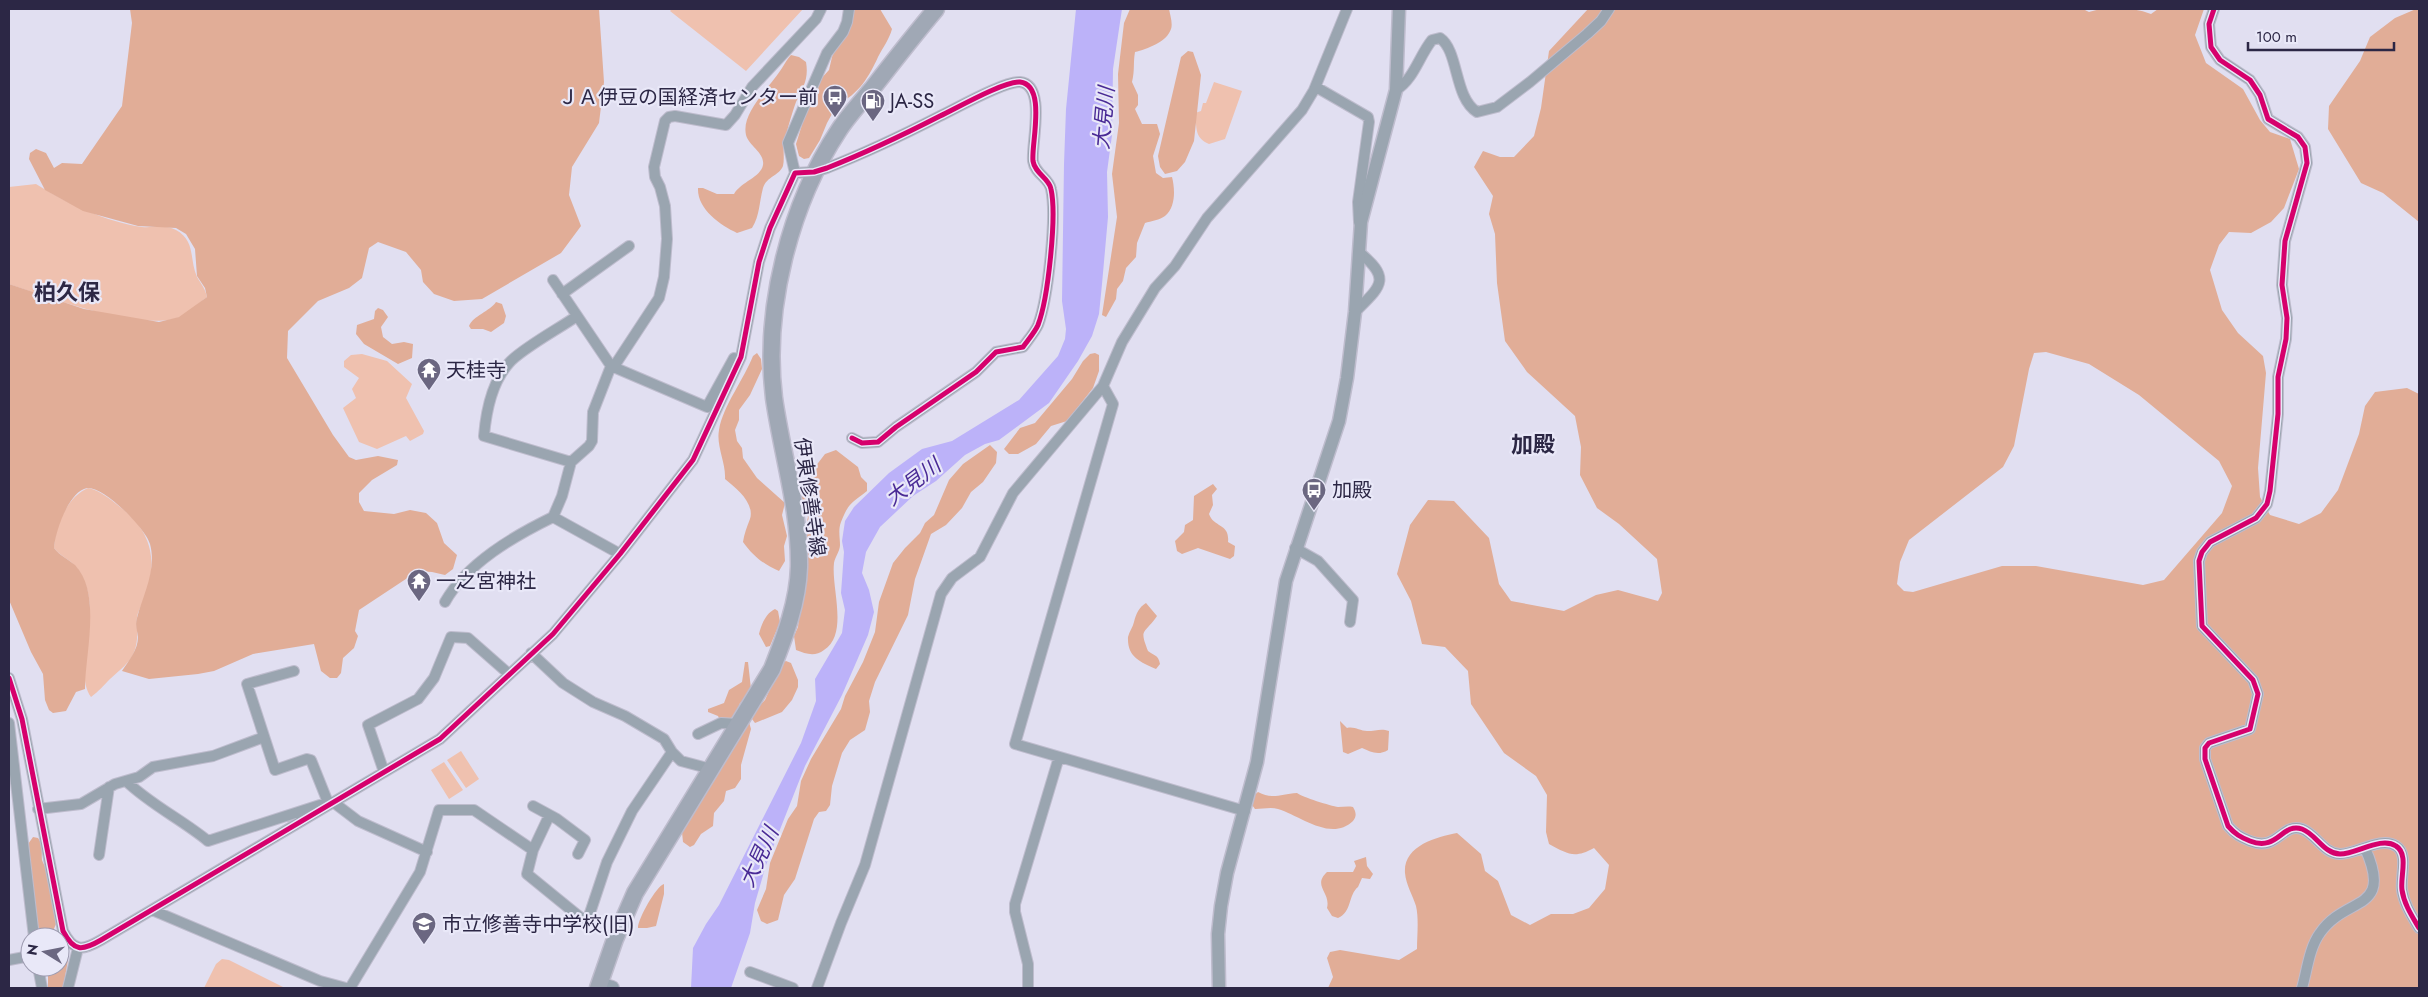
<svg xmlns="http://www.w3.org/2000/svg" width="2428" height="997" font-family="Jost,'Noto Sans JP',sans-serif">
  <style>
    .green { fill: #efc1af }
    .forest { fill: #e1ad97; fill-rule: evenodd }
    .water { fill: #bcb2f9 }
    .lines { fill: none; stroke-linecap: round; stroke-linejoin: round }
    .minor-casing { stroke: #bebccd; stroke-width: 12 }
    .tertiary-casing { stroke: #bebccd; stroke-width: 15 }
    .secondary-casing { stroke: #bebccd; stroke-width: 16 }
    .primary-casing { stroke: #bebccd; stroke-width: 19 }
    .minor { stroke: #9aa5b0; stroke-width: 10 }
    .tertiary { stroke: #9aa5b0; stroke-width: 12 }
    .secondary { stroke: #97a4b0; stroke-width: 14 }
    .primary { stroke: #a0a8b5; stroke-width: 16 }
    .cycleway-casing { stroke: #e9e8f8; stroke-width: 8 }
    .cycleway { stroke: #d6006c; stroke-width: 5 }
    .labels { text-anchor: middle; stroke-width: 4.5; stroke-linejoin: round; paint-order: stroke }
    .poi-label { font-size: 20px; fill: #2c2745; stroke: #e9e8f8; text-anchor: start }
    .street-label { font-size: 20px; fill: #2c2745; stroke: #e9e8f8 }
    .water-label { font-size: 21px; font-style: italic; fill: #492a95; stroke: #e9e8f8 }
    .quarter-label { font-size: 22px; font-weight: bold; fill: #2c2745; stroke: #e9e8f8 }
  </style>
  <rect width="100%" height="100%" fill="#e1dff1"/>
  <!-- green -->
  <path class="green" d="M672,9H803L746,71L670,11Z
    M1214,82L1242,91L1225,139L1209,144C1194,138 1197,127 1195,113L1201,111L1203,103H1206Z
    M36,184C66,203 106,222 142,227C154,228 164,224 176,230C196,241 189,259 197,277C201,284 205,288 207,297C199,303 191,311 182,316C147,334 46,297 9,284V187Z
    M362,354L387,361L412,384L406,398L424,431L423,434L410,441L406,436L377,449L359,442L343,408L356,398L352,389L359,378L344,367V361L351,355Z
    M88,488C101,491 110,499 120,507C151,530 158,560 146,595C144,601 140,607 138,613C135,623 138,630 137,639C135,660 124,666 110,679C103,686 99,691 91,697C73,673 99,619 86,586C84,580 80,570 75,566C69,559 60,556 54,548C55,526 67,497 88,488Z
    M461,751L479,779L466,788L447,760Z
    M444,762L463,790L449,799L431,770Z
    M222,959L229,960L285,988H204L216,964Z"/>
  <!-- forest -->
  <path class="forest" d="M130,9H599L604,82L599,123L572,167L569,195L581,226L561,253L482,299L454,301L434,294L423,282L421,270L406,252L378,242L369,248L362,278L349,288L318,301L288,331L287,358L333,435L349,457L356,460L378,456L398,460L397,465L372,480L359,493V502L364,511L394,514L410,510L426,513L437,523L444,543L457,555L453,569L445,575L432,572L418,571L359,610L355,631L358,636L354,648L343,658L341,673L337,678H330L321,671L314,644L253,654L214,671L198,674L149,679L122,671C129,660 138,650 138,637C137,629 135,626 137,618C143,595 157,570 150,544C146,529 104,486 87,488C69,491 55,532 54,548C60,556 68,559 75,565C102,593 85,654 85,689L76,692L66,711L53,713L49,710L45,700L43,674L31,652L9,600V284L84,309L159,322L179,317L207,297L205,288L197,276L195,249L186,234L176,228L138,226L83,211L45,190L29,159L30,153L36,149L46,153L54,168L62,163L82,164L122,106L132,23Z
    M853,9H880L892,29C889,40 883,47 878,57C870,75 858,96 838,103L827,123L820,140L809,158L804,159L799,156L796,144L806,112L813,101L819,81L829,70L832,57Z
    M1130,9H1169C1170,15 1173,23 1171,29C1167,42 1147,49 1135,52C1133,63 1135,70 1132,82L1138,95V105L1135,109L1142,124H1157L1160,134L1153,156L1156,173L1163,178L1172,177C1175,189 1176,207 1165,216C1160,220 1151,221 1145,223L1137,243L1136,257L1126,268L1123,281L1117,289L1116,299L1106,317L1102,315L1117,217L1112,174L1119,123L1118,74L1124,23Z
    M1588,9H2083L2089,12C2108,6 2132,7 2151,14L2158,9H2204L2195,35L2206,63L2243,89L2260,120L2270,132L2290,139L2299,169L2284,208L2271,222L2251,233L2229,232L2219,245L2210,270L2222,310L2238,333L2263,356L2266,373L2258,468L2260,497L2270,515L2299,524L2321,513L2338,490L2359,434L2365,406L2375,392L2407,388L2419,394V988H1328L1333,977L1327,958L1330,952L1340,950L1399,960L1417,949C1417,936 1419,919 1416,906C1413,896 1406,885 1405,873C1403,846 1436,837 1457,833L1481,854L1485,871L1498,881L1511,915L1530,925L1551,914H1573L1589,908L1605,889L1609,865L1594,848C1574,859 1568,854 1549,844L1546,832L1547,795L1536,776L1504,753L1471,704L1468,671L1445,647L1422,644L1411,601L1397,574L1410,525L1428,500L1454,501L1489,538L1499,584L1511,601L1564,611L1596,595L1618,590L1658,601L1662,593L1657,559L1619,524L1597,508L1580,475L1581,447L1575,416L1527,372L1505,341L1497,283L1495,234L1489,214L1493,196L1474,167L1483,151L1500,157H1514L1534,136L1541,108L1549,51ZM2046,352L2089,364L2139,395L2219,461L2232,486L2222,513L2164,580L2143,585L2036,566H2002L1913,592L1904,591L1897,584L1900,562L1909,540L2003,467L2014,446L2029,369L2034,353Z
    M2416,9H2419V222L2383,193L2361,183L2328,129L2329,106L2360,61L2370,37L2395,18Z
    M1188,51L1193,52L1201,75L1194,141L1185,162L1177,171L1165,174L1160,167L1158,156L1181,57Z
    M791,55L799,57L806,62C809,79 803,87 796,102C792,113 788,127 785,139C782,147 785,157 783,166C779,176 767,176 763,188C759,203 760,215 752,228L737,233C720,225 697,209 698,188H703L717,194H734C741,182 761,177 763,165C765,153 749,146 746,135C741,113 769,88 780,71C784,66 786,60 791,55Z
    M496,302L502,304L506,316L504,323L491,332L483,329H471L469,326C473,316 490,311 496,302Z
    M378,308L383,310L388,317L381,327L383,337L392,344L404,342L413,344L412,358L398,364L364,344L356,334L357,325L374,319L375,311Z
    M757,353L761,359L762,369L750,395L739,410V420L735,430L737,441L742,448L743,458L757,478L785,503L782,515L787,536L784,546L785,561L779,571C763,564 753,556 743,542C744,534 747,527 750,519C755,503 736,488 725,479C726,463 716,446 719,430C723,406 744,379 753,356Z
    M1095,353L1099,355V371L1093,388L1067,421L1051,426L1036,444L1018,454H1009L1004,449L1020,428L1035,423L1072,379L1083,361L1090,354Z
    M990,445L997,452L996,463L983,482L971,492L962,508L946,525L931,534L915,579L908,615L875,682L869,701L870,712L865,730L850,740L842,753L832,786L830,805L826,811L819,812L814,819L795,879L784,895L778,920L767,924L761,921L757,910L766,889L770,863L788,819L797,806L801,781L811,759L841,709L845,696L863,662L875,632L879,602L893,563L905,548L920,533L925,523L934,515L949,480L963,464Z
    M836,450L858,467L861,477L867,483V491C851,504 849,502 841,522C838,530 840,537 840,545C840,551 835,557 834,563C831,588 849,634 824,650C815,657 806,654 796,650L794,636L798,627L803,579L807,570L805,530L808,517L801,495L802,484L825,454Z
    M1213,484L1217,489L1212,495L1213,505L1209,514C1214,528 1230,523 1228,542L1235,546L1234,556L1230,559L1198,548L1182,554L1177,551L1175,541L1184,532L1185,525L1193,520L1194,496Z
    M1146,603L1157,616C1144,635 1139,628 1148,651C1154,656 1158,654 1160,664L1156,669C1140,662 1127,657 1128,637C1129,632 1133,627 1134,622C1136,614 1139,607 1146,603Z
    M775,609L778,611L780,622L770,646L766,647L759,634C761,625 766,613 775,609Z
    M786,661L791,663L798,680V687L792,700L782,712L755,723L752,719L756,709L765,700L782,663Z
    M745,662H748L751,689L745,700L740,703L734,719L720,720L718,716L708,712V709L724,703L729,690L742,682Z
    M1340,721L1347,728C1354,726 1360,731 1367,731C1376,731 1381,728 1389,731L1388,750C1378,756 1371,752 1362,748L1348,754L1343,752Z
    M749,722L751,729L741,765V779L735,788L726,791L724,801L714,813L713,826L701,834L694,845L690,847L683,842L682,832Z
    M1258,792C1272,800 1281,794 1297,793C1302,797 1331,806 1338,807C1343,807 1348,806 1353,807C1356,812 1357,816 1353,821C1331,842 1301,816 1278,809C1271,807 1263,809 1255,809L1252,805V797Z
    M33,837L38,838C44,847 41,851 42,860C43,864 46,867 47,871C50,889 53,907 56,924L53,931L49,933L39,929L35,923L32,877L26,847Z
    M1366,857L1367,866L1373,874L1370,879L1362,878L1358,887C1348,895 1352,912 1338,918L1332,916L1327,908C1331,892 1312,886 1327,872H1353L1356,866L1354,861Z
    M664,884V894L656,926L647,928H638C637,921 656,886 664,884Z
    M60,950L68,960L63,988H48V969L60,967Z"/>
  <!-- water -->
  <path class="water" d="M1076,9H1122L1113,69L1112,135L1107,172L1108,217L1102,284L1099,314L1092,336L1078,361L1049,403L999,440L985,444L965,455L936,481L913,496L880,527L866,552L862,573L869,590L874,612L868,635L842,695L805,766L766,865L755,903L750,933L731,988H691L693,948L706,924L719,905L801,743L816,701L815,679L842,633L845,610L841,593L844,552L842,541L845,521L854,507L889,473L922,449L952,441L1019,400L1058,356L1065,339L1066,329L1062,301L1064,164L1066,109Z"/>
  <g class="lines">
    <defs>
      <path id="minor" d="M2214,9L2209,24L2211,47L2220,60L2250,80L2260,95L2268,119L2298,137L2305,147L2307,163L2285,241L2282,285L2287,318L2286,339L2278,377V414L2270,491L2267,504L2256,518L2210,542L2202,552L2199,561L2202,626L2253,680L2258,694L2250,729L2209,743L2205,748V759L2228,826C2235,834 2240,837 2250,841C2278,852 2282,822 2302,829C2316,834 2324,854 2340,854C2357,854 2381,836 2396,846C2409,854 2400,877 2402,890C2404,904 2412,916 2419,928
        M1316,87L1368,117L1369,122L1358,202L1359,222
        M1396,90C1414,79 1419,56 1432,40L1440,38C1459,51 1454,98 1477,112L1497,107L1530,82L1587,34L1601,21L1609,9
        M795,173L788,143L827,53L843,32L847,22L849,9
        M553,280L611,366L707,407L734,358
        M562,294L629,246
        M1355,312C1381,286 1392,279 1359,252
        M577,316C560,328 521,349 509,363C492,382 486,412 484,436L571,462L562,496L553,517L620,554
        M613,368L659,298L664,277L667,239L665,206L660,187L655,177L654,167L665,121L669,117L675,116L726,125L735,115L752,87L816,19L821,9
        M571,462L589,446L592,441L593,412L611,366
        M1295,548L1318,561L1353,600L1350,622
        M445,602C467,563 514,536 553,517
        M9,678L22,719L63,931C74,952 82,951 101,940L440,739L553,634L620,554L693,460L741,357L759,262L770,228L795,173L814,172L827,168C865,153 903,135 940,116C957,108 1004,81 1020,82C1047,85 1031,144 1033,161C1035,174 1049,178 1051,189C1057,216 1048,299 1038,325C1035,332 1028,340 1023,347L996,352L976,372L896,427L878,442L862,443L852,438
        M9,723L34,937
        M698,734L721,723L738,724
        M672,752L681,761L711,769
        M384,772L368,725L418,699L434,678L451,637L468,638L509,674
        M126,781C151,805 181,819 208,841L320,805H329L311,760L307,759L275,770L247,684L294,671
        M333,802L358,821L427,852
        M533,806L557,819L585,840L578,854
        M38,809L81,804L115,784L139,777L153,767L213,756L264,737
        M1245,811L1015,744L1113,404L1103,386L1122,342L1155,288L1175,266L1207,218L1302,110L1314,90L1347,9
        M533,850L549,816
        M99,855L109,787
        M152,910L320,981L346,988
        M9,960L30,956
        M38,967L42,988
        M750,972L793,988
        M68,988L78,948
        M350,988L420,872L439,810H474L533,850L527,874L581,918L588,919L607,862L632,811L672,752L664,739L625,716L593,702L563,683L531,653
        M817,988L841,923L865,865L941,594L952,578L980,557L1013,493L1103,386
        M1028,988V964L1015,912V904L1059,757
        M2302,988C2307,971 2309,948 2320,933C2346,895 2394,913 2365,848"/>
      <path id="tertiary" d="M1219,988L1218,934L1221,906L1227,873L1257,762L1286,581L1339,421L1347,378L1355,312L1361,222L1396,90L1399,9"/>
      <path id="secondary" d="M599,984L612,988"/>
      <path id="primary" d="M598,988L615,939L635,893L772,669C785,636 798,602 799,567C800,510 782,454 774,398C763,309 790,204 839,130C848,116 861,102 872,89C893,62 914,35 936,9"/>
    </defs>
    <!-- minor casing -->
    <use href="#minor" class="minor-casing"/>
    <!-- tertiary casing -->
    <use href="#tertiary" class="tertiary-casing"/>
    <!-- secondary casing -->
    <use href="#secondary" class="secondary-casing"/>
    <!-- primary casing -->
    <use href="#primary" class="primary-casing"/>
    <!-- minor -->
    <use href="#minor" class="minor"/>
    <!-- tertiary -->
    <use href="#tertiary" class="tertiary"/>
    <!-- secondary -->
    <use href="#secondary" class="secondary"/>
    <!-- primary -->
    <use href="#primary" class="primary"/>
    <defs>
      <path id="cycleway" d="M2214,9L2209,24L2211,47L2220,60L2250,80L2260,95L2268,119L2298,137L2305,147L2307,163L2285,241L2282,285L2287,318L2286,339L2278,377V414L2270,491L2267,504L2256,518L2210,542L2202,552L2199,561L2202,626L2253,680L2258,694L2250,729L2209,743L2205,748V759L2228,826C2235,834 2240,837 2250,841C2278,852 2282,822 2302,829C2316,834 2324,854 2340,854C2357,854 2381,836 2396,846C2409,854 2400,877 2402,890C2404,904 2412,916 2419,928
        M9,678L22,719L63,931C74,952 82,951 101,940L440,739L553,634L620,554L693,460L741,357L759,262L770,228L795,173L814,172L827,168C865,153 903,135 940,116C957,108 1004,81 1020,82C1047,85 1031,144 1033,161C1035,174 1049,178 1051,189C1057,216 1048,299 1038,325C1035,332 1028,340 1023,347L996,352L976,372L896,427L878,442L862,443L852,438"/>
    </defs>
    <!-- cycleway casing -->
    <use href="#cycleway" class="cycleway-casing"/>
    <!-- cycleway -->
    <use href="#cycleway" class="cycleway"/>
  </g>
  <!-- icons -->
  <defs>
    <symbol id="bus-pin" viewBox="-11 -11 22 30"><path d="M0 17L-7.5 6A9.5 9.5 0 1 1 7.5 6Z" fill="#6b6781" stroke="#e9e8f8"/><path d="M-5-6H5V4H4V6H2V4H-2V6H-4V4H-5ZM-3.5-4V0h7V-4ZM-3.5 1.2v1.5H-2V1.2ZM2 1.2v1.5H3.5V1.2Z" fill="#fff"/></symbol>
    <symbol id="fuel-pin" viewBox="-11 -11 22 30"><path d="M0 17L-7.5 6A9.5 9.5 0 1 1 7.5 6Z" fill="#6b6781" stroke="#e9e8f8"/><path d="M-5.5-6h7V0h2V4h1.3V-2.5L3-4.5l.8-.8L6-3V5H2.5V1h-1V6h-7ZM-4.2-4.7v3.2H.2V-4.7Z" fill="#fff"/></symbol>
    <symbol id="temple-pin" viewBox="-11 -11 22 30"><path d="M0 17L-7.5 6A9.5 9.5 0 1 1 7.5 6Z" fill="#6b6781" stroke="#e9e8f8"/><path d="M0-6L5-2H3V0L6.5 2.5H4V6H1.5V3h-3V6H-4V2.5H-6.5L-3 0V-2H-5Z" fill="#fff"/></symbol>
    <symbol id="school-pin" viewBox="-11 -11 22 30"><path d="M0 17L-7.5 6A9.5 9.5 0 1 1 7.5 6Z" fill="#6b6781" stroke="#e9e8f8"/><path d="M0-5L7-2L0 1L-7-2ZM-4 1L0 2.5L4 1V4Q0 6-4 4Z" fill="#fff"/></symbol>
  </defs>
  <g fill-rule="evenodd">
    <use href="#bus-pin" x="821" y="83" width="28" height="38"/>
    <use href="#fuel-pin" x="859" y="87" width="28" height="38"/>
    <use href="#temple-pin" x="415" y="356" width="28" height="38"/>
    <use href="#bus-pin" x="1300" y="476" width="28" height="38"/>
    <use href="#temple-pin" x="405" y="567" width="28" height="38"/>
    <use href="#school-pin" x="410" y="910" width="28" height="38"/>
  </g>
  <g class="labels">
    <!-- poi labels -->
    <g class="poi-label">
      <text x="818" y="104" text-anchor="end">ＪＡ伊豆の国経済センター前</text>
      <text x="890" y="108">JA-SS</text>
      <text x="446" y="377">天桂寺</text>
      <text x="1332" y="497">加殿</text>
      <text x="436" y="588">一之宮神社</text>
      <text x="442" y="931">市立修善寺中学校(旧)</text>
    </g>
    <!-- street labels -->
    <g class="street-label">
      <text transform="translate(810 497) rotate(82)" y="7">伊東修善寺線</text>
    </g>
    <!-- water labels -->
    <g class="water-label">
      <text transform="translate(1104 118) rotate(-85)" y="7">大見川</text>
      <text transform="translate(913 482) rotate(-37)" y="7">大見川</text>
      <text transform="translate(759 857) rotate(-65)" y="7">大見川</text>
    </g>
    <!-- quarter labels -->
    <g class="quarter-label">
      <text x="67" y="300">柏久保</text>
      <text x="1533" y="452">加殿</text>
    </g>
  </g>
  <!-- border -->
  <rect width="2428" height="997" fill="none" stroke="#2c2745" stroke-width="20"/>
  <!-- north arrow -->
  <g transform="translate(45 952) rotate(280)"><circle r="24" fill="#e9e8f8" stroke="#9d9bb0"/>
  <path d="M0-4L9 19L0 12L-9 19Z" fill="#6b6781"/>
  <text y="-8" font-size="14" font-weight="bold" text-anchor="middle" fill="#2c2745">N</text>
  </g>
  <!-- scale -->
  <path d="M2248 42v8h146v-8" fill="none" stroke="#2c2745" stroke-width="2.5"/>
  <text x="2256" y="42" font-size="15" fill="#2c2745" stroke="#e9e8f8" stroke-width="4" paint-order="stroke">100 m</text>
</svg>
